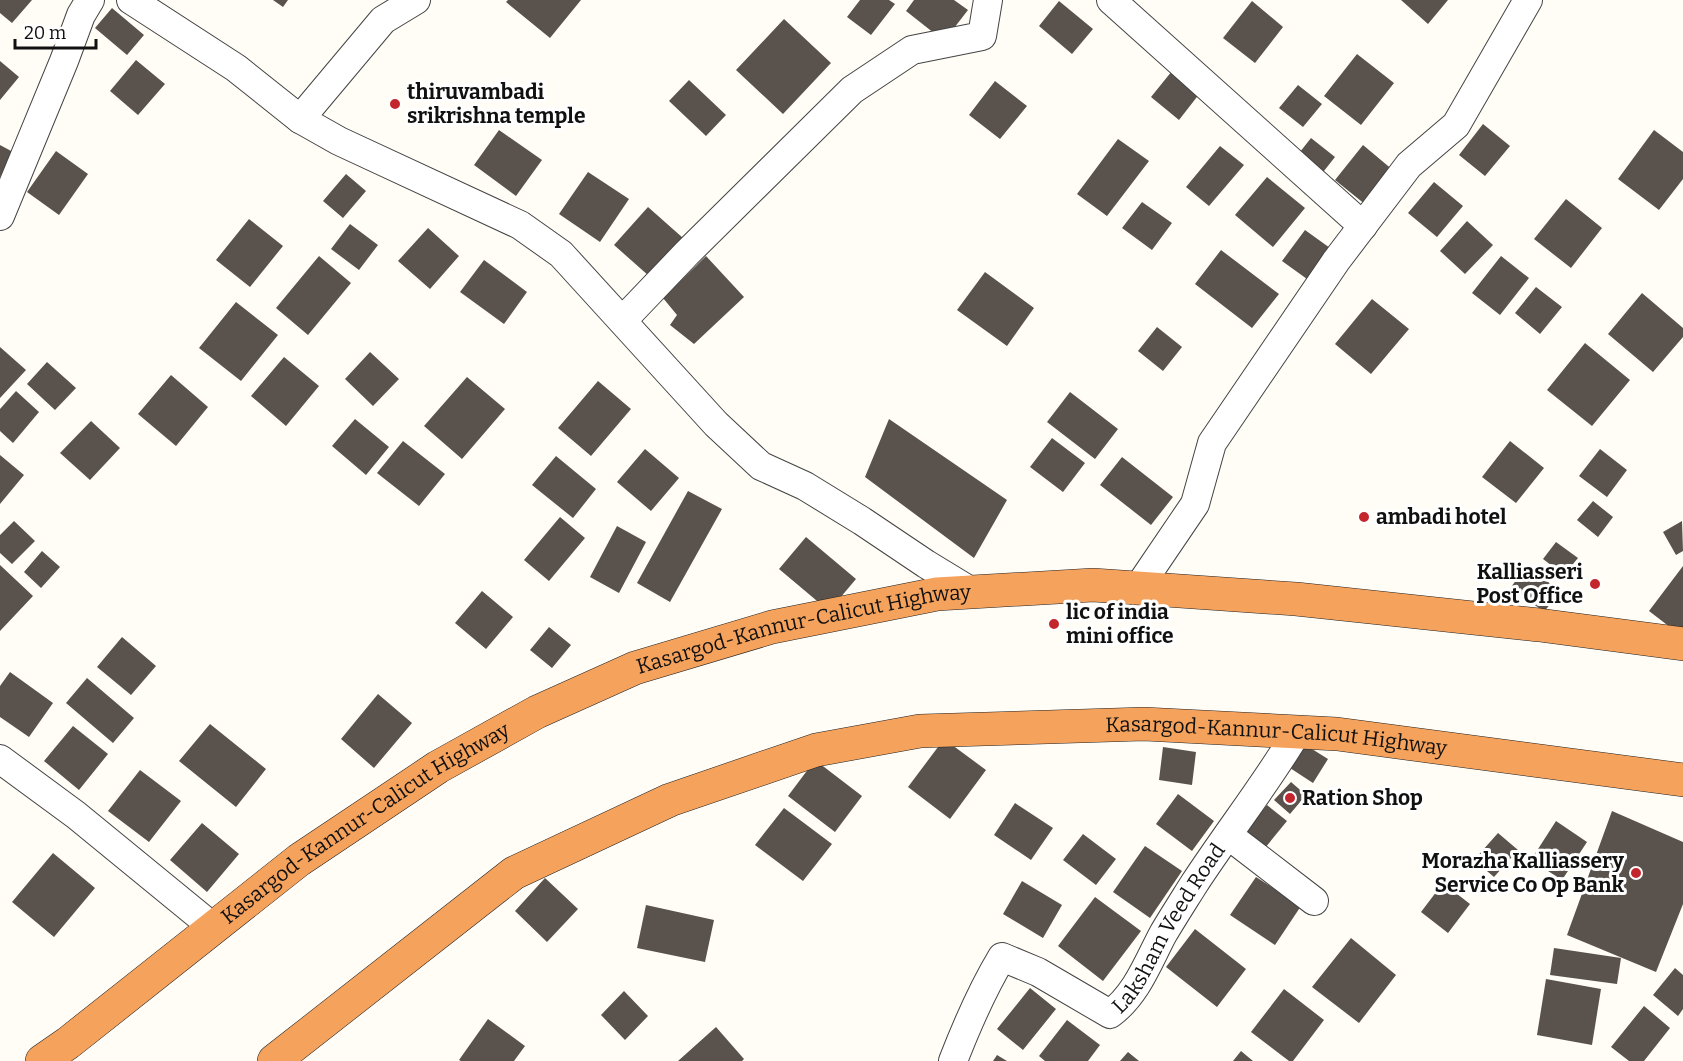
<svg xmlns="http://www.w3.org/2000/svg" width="1683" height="1061" font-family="Bitter,serif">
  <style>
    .building { fill: #5a524d }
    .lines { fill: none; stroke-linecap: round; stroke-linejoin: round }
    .minor-casing { stroke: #444; stroke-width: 30 }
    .highway-casing { stroke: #222; stroke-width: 34 }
    .minor { stroke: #fff; stroke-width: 28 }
    .highway { stroke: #f5a25d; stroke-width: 33 }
    .poi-dot { fill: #c4262e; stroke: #fff; stroke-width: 2 }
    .labels { text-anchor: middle; stroke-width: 6; stroke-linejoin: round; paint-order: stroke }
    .poi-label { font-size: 21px; font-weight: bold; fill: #111; stroke: #fff; text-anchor: start }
    .street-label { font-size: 21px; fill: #111; stroke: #fff }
  </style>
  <rect width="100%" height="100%" fill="#fffdf5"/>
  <!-- building -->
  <path class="building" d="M0,0H32L12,23L0,13Z
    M273,0H288L283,7Z
    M508,0H581L550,38L506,2Z
    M860,0H889L895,4L871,35L847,17Z
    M914,0H954L968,10L944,41L906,11Z
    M1401,0H1448L1428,24Z
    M1059,1L1093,29L1072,54L1039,26Z
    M1252,1L1283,27L1255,63L1223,38Z
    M112,8L144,35L127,55L95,28Z
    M784,19L831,63L783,114L736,70Z
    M1357,54L1394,83L1361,125L1324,96Z
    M136,60L165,84L138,115L110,91Z
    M0,61L19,77L0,100Z
    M1172,71L1200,93L1179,120L1151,97Z
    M689,80L726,115L706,136L669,101Z
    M995,81L1027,106L1000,139L969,115Z
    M1298,85L1322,104L1303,127L1279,108Z
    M1483,124L1510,146L1485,176L1459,155Z
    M499,130L542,160L516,196L474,165Z
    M1654,130L1683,152V179L1659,210L1618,179Z
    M1311,138L1335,157L1320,176L1296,157Z
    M1118,139L1149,161L1107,216L1077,194Z
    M0,145L13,152L0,177Z
    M1363,145L1394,171L1366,205L1335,180Z
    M1220,146L1244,165L1209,206L1186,187Z
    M56,151L88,174L59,215L27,192Z
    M588,172L629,199L600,242L559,214Z
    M346,174L366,191L343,218L323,201Z
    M1267,177L1305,208L1273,247L1235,215Z
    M1434,182L1463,206L1437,237L1408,213Z
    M1566,199L1602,228L1571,268L1534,239Z
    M1142,202L1172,223L1152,250L1122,228Z
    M648,207L683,238L649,276L614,245Z
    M249,219L283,246L250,287L216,260Z
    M1467,221L1493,245L1465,274L1440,251Z
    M350,224L378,245L359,270L331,249Z
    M428,228L459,256L430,289L398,261Z
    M1305,230L1330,248L1307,279L1282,261Z
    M1221,250L1279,294L1252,328L1195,284Z
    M319,256L351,283L308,335L276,308Z
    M706,256L744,297L694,344L670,325L677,315L663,298Z
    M1501,256L1529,278L1500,315L1472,293Z
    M484,260L527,292L504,324L460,292Z
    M985,272L1034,308L1007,346L957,310Z
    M1536,287L1562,307L1540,334L1515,313Z
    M1642,293L1683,328V337L1653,372L1608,334Z
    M1372,299L1409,329L1371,374L1335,344Z
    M236,302L278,335L241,381L199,348Z
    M1157,327L1182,347L1163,371L1138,351Z
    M1585,343L1630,380L1592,426L1547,390Z
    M0,347L26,370L0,398Z
    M370,352L399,379L373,406L345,379Z
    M284,357L319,386L286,426L251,396Z
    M47,362L76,388L55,410L27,384Z
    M171,375L208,407L176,446L138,414Z
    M467,377L505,409L462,459L424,426Z
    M598,381L631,409L591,456L558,428Z
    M16,391L39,412L13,443L0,431V409Z
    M1070,392L1118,429L1095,459L1047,422Z
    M355,419L389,447L366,475L332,446Z
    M889,419L1007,500L974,558L865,477Z
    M91,421L120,448L90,480L60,453Z
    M1052,438L1085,463L1063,492L1030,467Z
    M403,441L445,474L419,506L377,473Z
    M1510,441L1544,468L1516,503L1482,477Z
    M645,449L679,478L651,511L617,482Z
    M1600,449L1627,470L1607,497L1579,476Z
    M0,455L24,475L0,504Z
    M556,456L596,489L573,518L532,485Z
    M1122,457L1173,497L1151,525L1100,485Z
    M688,491L722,509L670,602L637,583Z
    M1593,501L1613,517L1598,537L1577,520Z
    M560,517L585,538L549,581L524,560Z
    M14,521L35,541L12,564L0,553V535Z
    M1682,521L1683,551L1676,555L1663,532Z
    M617,526L646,542L619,593L590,577Z
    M806,537L856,579L829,611L779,569Z
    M1556,542L1578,558L1564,575L1543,559Z
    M42,551L60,567L41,588L24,572Z
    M0,565L33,596L0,631Z
    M1527,566L1560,591L1544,612L1511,587Z
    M1683,566V628L1679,634L1649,611Z
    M482,591L513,617L486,649L455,623Z
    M549,627L571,645L552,668L530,650Z
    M122,637L156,666L131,695L97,667Z
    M10,672L53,703L29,737L0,717V686Z
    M87,678L134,718L113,743L66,703Z
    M378,694L412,723L374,768L341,739Z
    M210,724L266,769L236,807L179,761Z
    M73,726L108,754L79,790L44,761Z
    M944,739L986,770L950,819L908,787Z
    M1304,744L1328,759L1313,783L1290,768Z
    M1163,747L1196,752L1192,785L1159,780Z
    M815,760L862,796L835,832L788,796Z
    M140,770L181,801L149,842L108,811Z
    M1291,782L1306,795L1290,814L1274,800Z
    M1178,794L1214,821L1192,851L1156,824Z
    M1015,803L1053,828L1031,860L994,835Z
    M1267,805L1287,821L1265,848L1245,832Z
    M784,808L832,844L803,881L755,845Z
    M1612,811L1683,842V904L1656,972L1567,935Z
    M1556,821L1587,842L1562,880L1531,860Z
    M202,823L239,854L207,892L170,860Z
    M1498,833L1518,850L1494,877L1474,860Z
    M1083,834L1116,859L1096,885L1063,860Z
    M1145,846L1182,871L1150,918L1113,892Z
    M53,853L95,888L54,937L12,902Z
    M1256,877L1301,906L1275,945L1230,915Z
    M545,878L578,909L547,942L515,911Z
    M1022,881L1062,905L1043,938L1003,914Z
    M1443,883L1470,904L1448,933L1421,912Z
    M1095,897L1141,931L1103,981L1058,946Z
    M646,905L714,920L705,962L637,948Z
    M1195,929L1246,969L1217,1007L1166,967Z
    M1351,938L1396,975L1359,1023L1312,987Z
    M1554,948L1621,958L1617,984L1550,975Z
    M1675,968L1683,975V1009L1678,1016L1653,995Z
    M1546,979L1601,989L1592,1045L1537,1035Z
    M1030,988L1056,1009L1023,1050L997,1029Z
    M1284,989L1324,1020L1293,1061H1289L1251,1032Z
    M624,991L648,1016L625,1040L601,1015Z
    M1644,1006L1670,1028L1644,1061H1629L1611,1047Z
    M488,1019L525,1046L514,1061H461L459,1060Z
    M1067,1020L1100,1045L1088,1061H1045L1039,1056Z
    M716,1027L744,1059L742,1061H678Z
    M1241,1051L1253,1061H1233Z
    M1128,1052L1139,1061H1120Z
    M997,1055L1007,1061H993Z"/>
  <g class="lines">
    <defs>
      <g id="minor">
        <path d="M131,0L236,68L300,119L339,141L520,225L561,254L716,424L761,466L805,486L862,521L926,564L972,592"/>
        <path d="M1111,0L1363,226"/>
        <path d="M300,119L383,20L416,0"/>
        <path d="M0,216L64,61L81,15L90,0"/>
        <path d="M623,320L687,253L852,90L912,50L982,36L988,0"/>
        <path d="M1138,588L1195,504L1212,443L1336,261L1409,165L1456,125L1528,0"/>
        <path d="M0,759L76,815L214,928"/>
        <path d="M1228,835L1314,901"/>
        <path id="s1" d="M953,1061C967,1025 982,990 1002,957L1038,972L1110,1014C1137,994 1148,962 1163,934C1173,917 1184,900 1194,884C1228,832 1266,784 1297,732"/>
      </g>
      <g id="highway">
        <path id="s2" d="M42,1061L68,1043L299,860L438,767L537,712L635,668L772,627L937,594L1093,585L1296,599L1539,625L1683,644"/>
        <path id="s3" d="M274,1061L514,873L670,800L816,750L920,731L1144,724L1337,734L1683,780"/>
      </g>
    </defs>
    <!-- minor casing -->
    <use href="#minor" class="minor-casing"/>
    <!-- highway casing -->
    <use href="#highway" class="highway-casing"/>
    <!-- minor -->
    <use href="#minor" class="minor"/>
    <!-- highway -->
    <use href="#highway" class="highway"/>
  </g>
  <!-- markers -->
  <g class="poi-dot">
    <circle cx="395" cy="104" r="6"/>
    <circle cx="1364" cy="517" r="6"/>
    <circle cx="1595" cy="584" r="6"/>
    <circle cx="1054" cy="624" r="6"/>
    <circle cx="1290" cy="798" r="6"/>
    <circle cx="1636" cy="873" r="6"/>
  </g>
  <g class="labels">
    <!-- poi labels -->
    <g class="poi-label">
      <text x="407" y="99">thiruvambadi<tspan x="407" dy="24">srikrishna temple</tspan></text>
      <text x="1376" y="524">ambadi hotel</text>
      <text x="1583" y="579" text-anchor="end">Kalliasseri<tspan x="1583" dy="24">Post Office</tspan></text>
      <text x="1066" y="619">lic of india<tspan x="1066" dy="24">mini office</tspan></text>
      <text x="1302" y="805">Ration Shop</text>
      <text x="1624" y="868" text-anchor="end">Morazha Kalliassery<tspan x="1624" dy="24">Service Co Op Bank</tspan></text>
    </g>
    <!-- street labels -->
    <g class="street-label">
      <text dy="7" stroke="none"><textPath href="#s2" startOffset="888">Kasargod-Kannur-Calicut Highway</textPath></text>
      <text dy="7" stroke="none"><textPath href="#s3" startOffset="1094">Kasargod-Kannur-Calicut Highway</textPath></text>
      <text dy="7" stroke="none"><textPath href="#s2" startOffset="402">Kasargod-Kannur-Calicut Highway</textPath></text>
      <text dy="7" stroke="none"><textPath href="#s1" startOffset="342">Laksham Veed Road</textPath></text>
    </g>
  </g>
  <!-- scale -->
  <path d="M15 39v9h81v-9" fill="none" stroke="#111111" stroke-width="3"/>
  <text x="24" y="39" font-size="18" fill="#111111" stroke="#ffffff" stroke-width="4.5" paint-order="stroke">20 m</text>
</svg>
